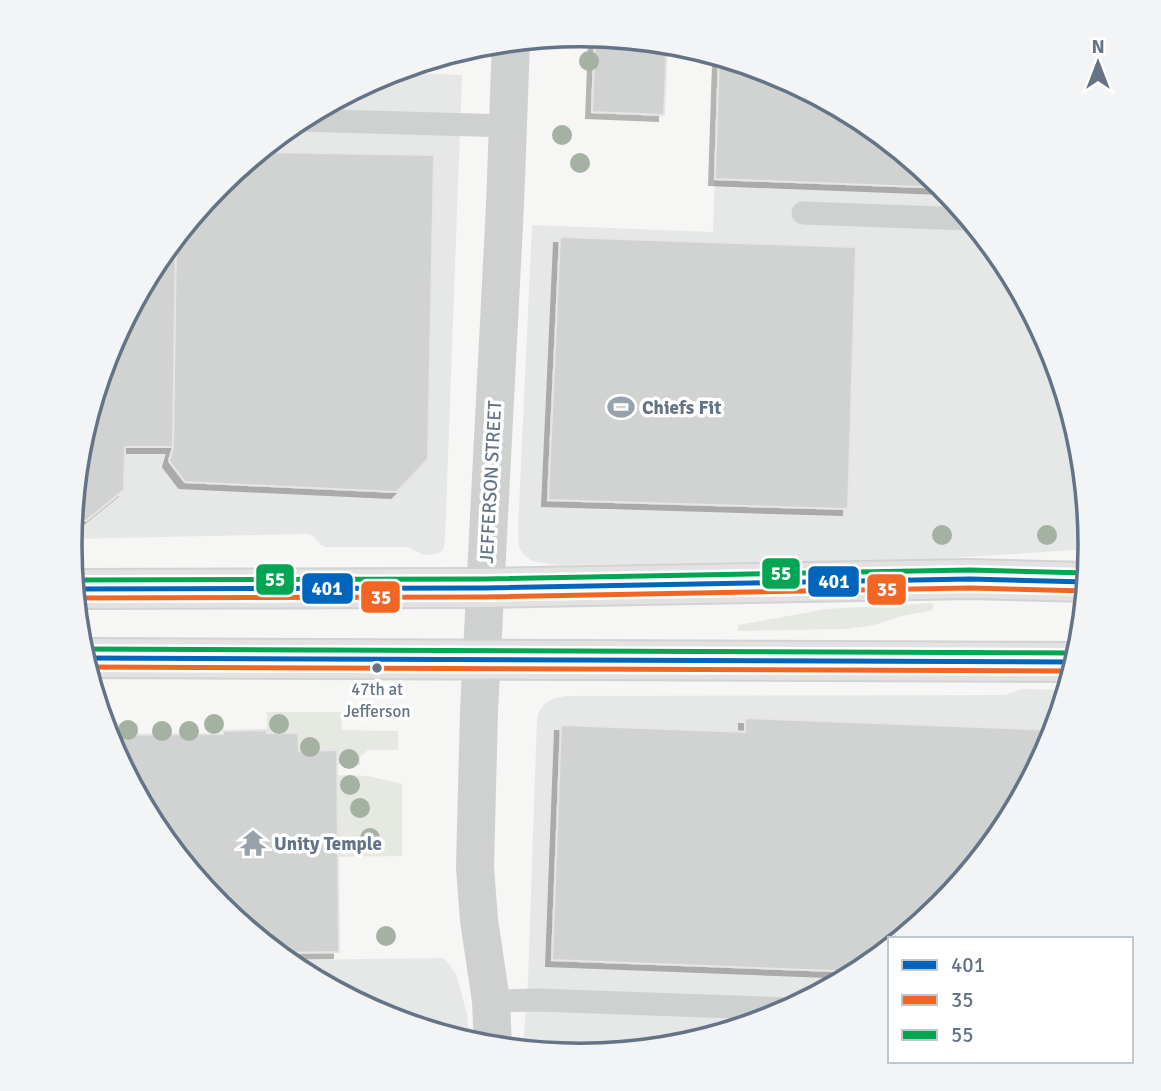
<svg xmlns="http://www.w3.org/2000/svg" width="1161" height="1091" font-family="Signika,sans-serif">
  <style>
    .built { fill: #e6e8e7 }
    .green { fill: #e5e9e2 }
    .building { fill: #d1d2d2; stroke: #e5e5e4; stroke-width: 2; filter: url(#shadow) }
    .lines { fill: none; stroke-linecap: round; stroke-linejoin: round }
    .secondary-casing { stroke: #d1d3d4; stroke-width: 42 }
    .service { stroke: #cfd1d1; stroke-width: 23 }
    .minor { stroke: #cfd1d1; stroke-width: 38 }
    .secondary { stroke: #e2e2e3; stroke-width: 38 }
    .bus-1-casing { stroke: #fff; stroke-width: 10 }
    .bus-2-casing { stroke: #fff; stroke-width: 10 }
    .bus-3-casing { stroke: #fff; stroke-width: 10 }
    .bus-1 { stroke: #0065bd; stroke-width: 5 }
    .bus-2 { stroke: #f26522; stroke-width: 5 }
    .bus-3 { stroke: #00a651; stroke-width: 5 }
    .tree { fill: #a5b1a3 }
    .bus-dot { fill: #647486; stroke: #fff; stroke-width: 2.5 }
    .labels { text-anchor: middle; stroke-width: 7; stroke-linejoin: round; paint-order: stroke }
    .bus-label { font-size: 17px; fill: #647486; stroke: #fff }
    .poi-label { font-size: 19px; font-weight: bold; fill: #647486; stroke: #fff; text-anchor: start }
    .street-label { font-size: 19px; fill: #647486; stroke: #fff }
    .rim { fill: none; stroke: #647486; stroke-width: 3.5 }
    .line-badge { stroke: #fff; stroke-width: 2.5 }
    .badge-label { font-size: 19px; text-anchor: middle; font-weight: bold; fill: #fff }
  </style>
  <defs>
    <filter id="shadow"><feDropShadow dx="-6" dy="6" stdDeviation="0" flood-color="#0004"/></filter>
  </defs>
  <rect width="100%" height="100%" fill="#f6f6f4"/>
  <!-- built -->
  <path class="built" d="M719,57L776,74L864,121L942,185L1005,262L1052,351L1081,446L1091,549L903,561L557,565L532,561L523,554L519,547L518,529L532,225L713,232Z
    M392,72L462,75L445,539L443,550L437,554L424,555L408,547H325L320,544L312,535L306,534L71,539L80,446L109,350L156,262L220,184L297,121Z
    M1021,689L1067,690L1052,741L1005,829L941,907L890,939V949L864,970L775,1017L680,1046L580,1056L523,1050L528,980L537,719L538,714L544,704L555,698L566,696L1005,695Z
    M444,958L456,974L467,1013L470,1043L385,1017L297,970L285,960Z"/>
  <!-- green -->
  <path class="green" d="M933,603V610L902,616L874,625L847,629L738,631V625L827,609Z
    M267,712H341L342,730L398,731V750H368L360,757V765L337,764L336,750L299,751L298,733H267Z
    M104,723H138V734L107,735Z
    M337,775L368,776L402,784V856L338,857Z"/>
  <!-- building -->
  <path class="building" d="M595,36L667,44L664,115L592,112Z
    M719,57L776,74L864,121L945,188L715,179Z
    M260,152L434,155L428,459L397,492L185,482L169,461L173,447L176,238L220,184Z
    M560,237L856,247L848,509L548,500Z
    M176,238L173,447H125L124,490L86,521L73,520L80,446L109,350L156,262Z
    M745,718L1030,729L1055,730L1052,741L1005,829L941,907L902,939H890V949L860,972L552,960L561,725L745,732Z
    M267,730V733H298L299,751L337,750L339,952L276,953L219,906L156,829L107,735L223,734V731Z
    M551,1044L661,1048L580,1056L550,1053Z"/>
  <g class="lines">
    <defs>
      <path id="secondary" d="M74,589L485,588L970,579L1087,582
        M84,658L1076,662"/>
    </defs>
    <!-- secondary casing -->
    <use href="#secondary" class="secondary-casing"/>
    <!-- service -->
    <path class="service" d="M299,120L508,126
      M803,213L969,219
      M491,1001L537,1000L791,1009"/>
    <!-- minor -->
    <path class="minor" d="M493,1047L491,1001L479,920L475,867L479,711L505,205L511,42"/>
    <!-- secondary -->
    <use href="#secondary" class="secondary"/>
    <defs>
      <path id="bus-1" d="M74,589L485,588L970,579L1087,582
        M84,658L1076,662"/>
      <path id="bus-2" d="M75,598L485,597L970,588L1087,591
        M86,667L1073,671"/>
      <path id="bus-3" d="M74,580L485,579L970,570L1087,573
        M84,649L1076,653"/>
    </defs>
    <!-- bus-1 casing -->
    <use href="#bus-1" class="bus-1-casing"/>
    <!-- bus-2 casing -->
    <use href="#bus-2" class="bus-2-casing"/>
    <!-- bus-3 casing -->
    <use href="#bus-3" class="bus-3-casing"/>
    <!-- bus-1 -->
    <use href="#bus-1" class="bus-1"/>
    <!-- bus-2 -->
    <use href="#bus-2" class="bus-2"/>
    <!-- bus-3 -->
    <use href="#bus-3" class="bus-3"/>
  </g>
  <!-- trees -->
  <g class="tree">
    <circle cx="589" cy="61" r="10"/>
    <circle cx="562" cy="135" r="10"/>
    <circle cx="580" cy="163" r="10"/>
    <circle cx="942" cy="535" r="10"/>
    <circle cx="1047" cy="535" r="10"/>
    <circle cx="214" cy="724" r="10"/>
    <circle cx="279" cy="724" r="10"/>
    <circle cx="128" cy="730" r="10"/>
    <circle cx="162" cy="731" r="10"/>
    <circle cx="189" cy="731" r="10"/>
    <circle cx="310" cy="747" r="10"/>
    <circle cx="349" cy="759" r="10"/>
    <circle cx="350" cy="785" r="10"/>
    <circle cx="360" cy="808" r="10"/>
    <circle cx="370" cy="838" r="10"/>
    <circle cx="386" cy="936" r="10"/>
  </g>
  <!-- icons -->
  <defs>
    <symbol id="stadium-bare" viewBox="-9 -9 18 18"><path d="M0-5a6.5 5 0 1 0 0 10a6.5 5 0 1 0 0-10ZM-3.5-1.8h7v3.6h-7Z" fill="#97a2ac" stroke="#fff" stroke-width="2.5" paint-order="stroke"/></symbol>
    <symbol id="temple-bare" viewBox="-9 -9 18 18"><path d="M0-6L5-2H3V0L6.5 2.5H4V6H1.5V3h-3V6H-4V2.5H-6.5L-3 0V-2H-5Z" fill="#97a2ac" stroke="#fff" stroke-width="2.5" paint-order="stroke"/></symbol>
  </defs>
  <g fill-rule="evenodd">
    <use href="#stadium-bare" x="602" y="388" width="38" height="38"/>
    <use href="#temple-bare" x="234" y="824" width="38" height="38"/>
  </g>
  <!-- markers -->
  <circle class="bus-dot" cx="377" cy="668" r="6"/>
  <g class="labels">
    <!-- bus labels -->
    <g class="bus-label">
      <text x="377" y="695">47th at<tspan x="377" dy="22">Jefferson</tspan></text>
    </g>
    <!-- poi labels -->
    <g class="poi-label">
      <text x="642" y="414">Chiefs Fit</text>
      <text x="274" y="850">Unity Temple</text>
    </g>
    <!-- street labels -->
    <g class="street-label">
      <text transform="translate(490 482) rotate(-87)" y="7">JEFFERSON STREET</text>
    </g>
  </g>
  <!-- crop -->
  <path d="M0 0H1161V1091H0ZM82 545a498 498 0 1 1 996 0a498 498 0 1 1-996 0Z" fill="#f3f4f5" fill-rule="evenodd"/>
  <path class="rim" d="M82 545a498 498 0 1 1 996 0a498 498 0 1 1-996 0Z"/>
  <g class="line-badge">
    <rect x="761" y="557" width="40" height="33" rx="7" fill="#00a651"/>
    <rect x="255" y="563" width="40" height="33" rx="7" fill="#00a651"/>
    <rect x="807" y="565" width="53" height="33" rx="7" fill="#0065bd"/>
    <rect x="301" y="572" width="53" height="33" rx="7" fill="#0065bd"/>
    <rect x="866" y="573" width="41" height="33" rx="7" fill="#f26522"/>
    <rect x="360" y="580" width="41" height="34" rx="7" fill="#f26522"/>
  </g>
  <g class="badge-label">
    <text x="781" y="580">55</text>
    <text x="275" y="586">55</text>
    <text x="834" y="588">401</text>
    <text x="327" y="595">401</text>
    <text x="887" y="596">35</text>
    <text x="381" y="604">35</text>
  </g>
  <!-- legend -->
  <rect x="888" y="937" width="245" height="126" fill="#ffffff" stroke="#c1c7cf" stroke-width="2"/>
  <rect x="902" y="960" width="35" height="10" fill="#0065bd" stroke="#c1c7cf" stroke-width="2"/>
  <text x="951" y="972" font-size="21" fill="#647486">401</text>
  <rect x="902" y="995" width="35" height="10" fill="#f26522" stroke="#c1c7cf" stroke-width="2"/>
  <text x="951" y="1007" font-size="21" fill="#647486">35</text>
  <rect x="902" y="1030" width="35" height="10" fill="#00a651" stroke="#c1c7cf" stroke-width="2"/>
  <text x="951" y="1042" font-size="21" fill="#647486">55</text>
  <!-- north arrow -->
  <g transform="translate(1098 63)" stroke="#ffffff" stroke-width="5" paint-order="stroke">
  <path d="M0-5L12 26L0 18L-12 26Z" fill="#647486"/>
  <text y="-10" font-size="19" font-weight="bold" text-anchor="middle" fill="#647486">N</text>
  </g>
</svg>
